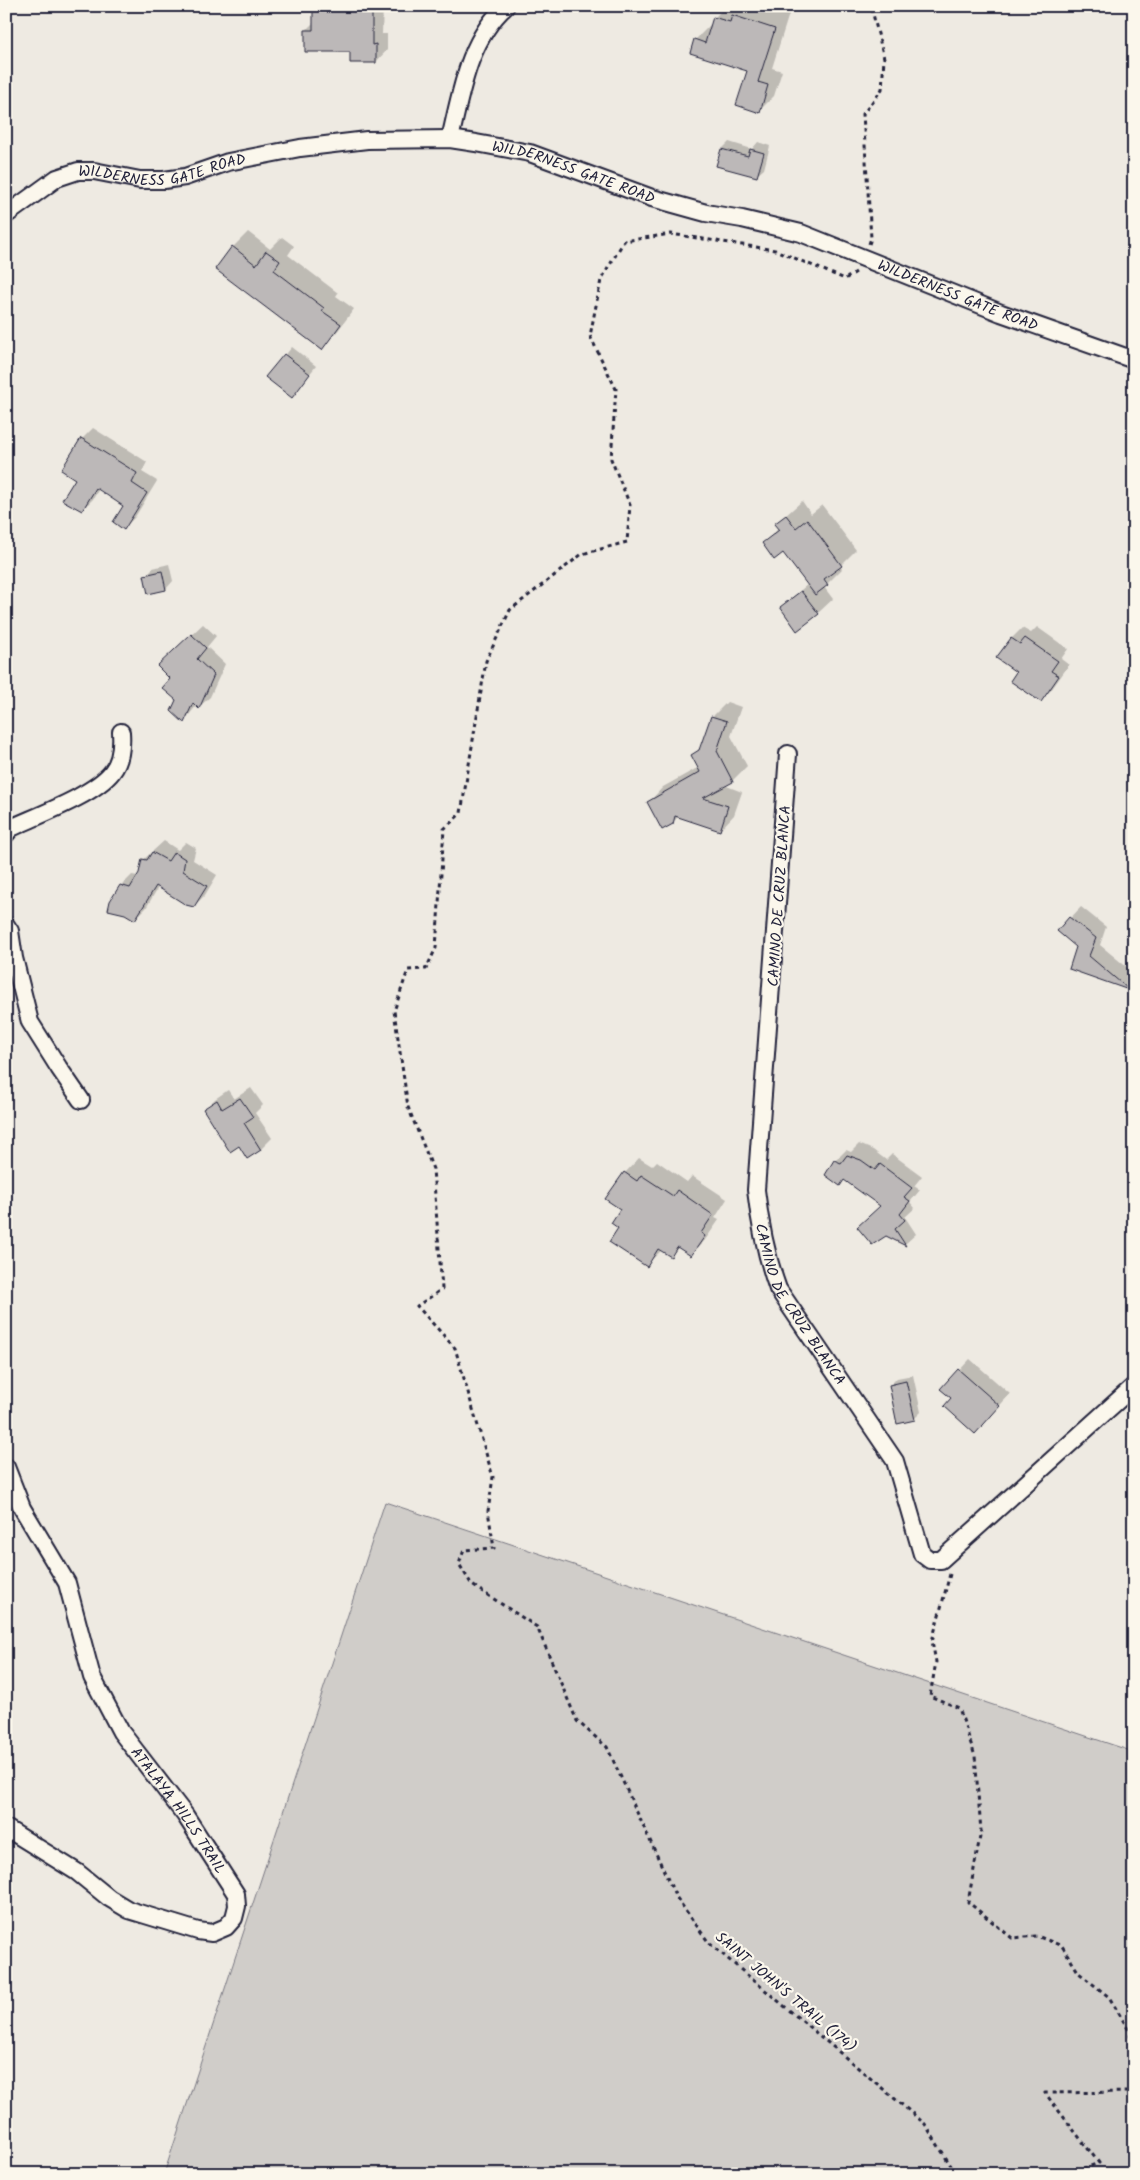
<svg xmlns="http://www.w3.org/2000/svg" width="1140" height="2180" font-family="Kalam,sans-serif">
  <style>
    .green { fill: #d0cdc9; stroke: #797882 }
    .shadow { fill: #0003 }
    .building { fill: #bcb8b8; stroke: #22223b }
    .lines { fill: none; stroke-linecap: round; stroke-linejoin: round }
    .street-casing { stroke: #22223b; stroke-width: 20 }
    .path { stroke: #22223b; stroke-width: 3; stroke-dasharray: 4 4; stroke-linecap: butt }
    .street { stroke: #fbf7ec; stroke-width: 16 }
    .labels { text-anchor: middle; stroke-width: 4.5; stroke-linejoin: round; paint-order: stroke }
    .street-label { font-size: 15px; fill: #22223b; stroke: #fbf7ec }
  </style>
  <rect width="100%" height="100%" fill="#eeeae2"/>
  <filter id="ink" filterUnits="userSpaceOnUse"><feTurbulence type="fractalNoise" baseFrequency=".02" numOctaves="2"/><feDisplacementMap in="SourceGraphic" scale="10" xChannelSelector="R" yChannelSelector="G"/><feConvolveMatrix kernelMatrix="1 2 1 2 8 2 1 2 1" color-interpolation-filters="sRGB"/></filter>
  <g filter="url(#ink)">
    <!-- green -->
    <path class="green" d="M385,1502L1134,1752V2174H164Z"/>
    <!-- shadow -->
    <path class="shadow" d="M319,6H383L382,34H387V50L376,62L306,30L314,22V11Z
      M726,6H765L789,14L772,68L782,71L774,96L759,111L749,70L695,40L710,25L712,26L714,18Z
      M729,142L752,149L758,142L770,146L764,169L756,176L722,149Z
      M248,232L270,249L282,237L294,246L288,255L338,293L336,296L354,309L336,333L322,348L233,247Z
      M292,347L316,366L292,396L267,377Z
      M93,428L147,462L142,472L157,481L135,517L124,528L125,505L99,489L93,499L82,510V439Z
      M802,501L811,514L822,505L856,550L840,566L842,569L824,587L833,599L818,613L781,607L808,584L783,552L764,543L779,528L776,524Z
      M169,564L173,581L166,589L146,575L153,568Z
      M203,624L216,636L207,647L225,664L210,697L199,707L197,705L184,721L172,679L170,655Z
      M1037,627L1068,649L1061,659L1069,665L1051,690L1040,701L1018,672L1011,639L1022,628L1031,633Z
      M727,702L741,707L731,736L747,766L732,781L724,785L742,792L734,815L720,830L679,816L672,823L649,802L663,787L699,767L693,755L703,745L712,717Z
      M164,841L178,850L186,842L196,848L193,860L217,875L205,895L194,906L159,886L146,908L135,919L121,886L132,875L138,876L143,860Z
      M1081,907L1106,927L1100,945L1134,973V980L1126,988L1059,930Z
      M251,1088L263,1105L255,1113L272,1138L261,1149L247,1157L239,1145L204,1110L215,1099L228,1090L234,1099Z
      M859,1144L873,1150L886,1160L892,1154L922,1176L914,1186L920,1190L910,1202L915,1208L905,1217L916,1234L905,1244L886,1234L881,1206L835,1161L846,1150L851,1152Z
      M639,1158L652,1166L657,1161L687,1182L692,1176L727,1199L715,1218L719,1220L705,1240L691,1255L679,1247L671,1255L662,1250L646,1265L620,1227L625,1173Z
      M970,1359L1010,1394L986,1421L942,1389Z
      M913,1375L921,1412L914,1419L890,1385L897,1378Z"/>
    <!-- building -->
    <path class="building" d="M313,10L372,11V45L376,44V63H350V52H305V30H313Z
      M732,15L775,29L758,82L768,85L760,113L736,105L747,71L690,53L694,39L705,43L713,17L730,22Z
      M721,149L748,156L750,149L764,153L757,177L716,166Z
      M232,246L256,265L266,251L280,261L274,270L324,308L322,311L341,324L322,350L215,269Z
      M284,354L310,374L292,398L265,377Z
      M81,438L137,473L132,483L147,493L124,530L113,522L123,506L96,488L82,511L62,500L75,479L61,470Z
      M786,515L796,528L807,519L842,566L824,579L828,585L815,595L783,553L774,560L762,543L779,530L774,524Z
      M162,571L166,590L148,594L144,575Z
      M801,591L819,614L797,631L780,607Z
      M191,634L206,648L197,659L214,675L199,709L193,703L184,723L171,711L176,700L162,688L170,679L157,666Z
      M1011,638L1020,644L1025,638L1058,661L1051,671L1059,676L1041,702L1010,681L1016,672L996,658Z
      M711,716L727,721L717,751L733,782L703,798L728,806L720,831L675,816L673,824L662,830L647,802L700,772L691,755L699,750Z
      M152,852L168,861L174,852L185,859L183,871L207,886L194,907L186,905L156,886L135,920L125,914L108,910L110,901L120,885L130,888L139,873L142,859L147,860Z
      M1069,917L1096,938L1089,956L1127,988L1126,989L1069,969L1076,947L1057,931Z
      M240,1098L253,1117L244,1123L261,1150L247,1159L239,1146L230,1152L203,1109L217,1100L222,1109Z
      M847,1155L861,1160L875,1170L880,1164L912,1188L904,1197L910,1201L900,1214L905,1220L895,1229L906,1246L886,1236L872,1245L857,1227L880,1206L844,1180L840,1186L825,1175L834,1160L841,1163Z
      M624,1172L637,1181L641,1175L673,1196L677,1190L713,1215L701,1233L705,1236L691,1256L677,1247L671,1257L658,1249L647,1267L609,1242L618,1228L611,1223L620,1209L605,1199Z
      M958,1369L1000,1406L975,1434L944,1406L951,1398L940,1389Z
      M906,1381L915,1420L897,1424L889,1385Z"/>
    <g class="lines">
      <defs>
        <g id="street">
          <path d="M450,139C461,93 468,40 506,6"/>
          <path id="s1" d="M6,215L57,178L78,171H94L140,180H164L185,177L228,162L300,148L367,140L450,139L476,143L530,153L652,198L706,213L742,219L801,233L1001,313L1134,360"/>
          <path id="s2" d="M788,754L756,1190C760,1225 766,1256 778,1289L895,1461L922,1554L930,1560H941L1134,1386"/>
          <path d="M6,834L11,828C39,815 94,795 112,772C121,761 122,746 121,732"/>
          <path d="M6,925L10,931L14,958L30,1022L59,1068L81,1100"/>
          <path id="s3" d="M6,1467L22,1508L67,1583L92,1677L121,1732L185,1815L236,1894L237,1906L234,1918L226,1927L212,1933L198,1931L129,1910L109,1898L77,1872L6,1828"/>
        </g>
      </defs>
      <!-- street casing -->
      <use href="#street" class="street-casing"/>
      <!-- path -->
      <path class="path" d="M869,244L871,238L863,114L882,89L884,58L871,6
        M856,272L845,279L775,250L671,234L624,241L601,280L590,336L616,389L611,459L630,505L627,542L582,554L510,610L486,661L461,813L444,829L436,948L426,969L408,970L394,1011L408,1107L433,1169L442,1289L417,1306L455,1348L493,1477L488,1511L494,1548L464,1550L459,1564L472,1585L537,1627L577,1721L607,1747L676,1897L709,1943L925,2124L956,2174
        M950,1574L932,1641L936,1662L930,1696L959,1708L975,1756L981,1831L968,1902L1012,1938L1037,1936L1062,1946L1079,1973L1109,1997L1130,2032L1134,2077
        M1068,2174L1099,2163L1045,2093L1134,2092"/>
      <!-- street -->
      <use href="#street" class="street"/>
    </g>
  </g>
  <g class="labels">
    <!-- street labels -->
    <g class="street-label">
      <text dy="5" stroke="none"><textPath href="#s1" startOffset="171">WILDERNESS GATE ROAD</textPath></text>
      <text dy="5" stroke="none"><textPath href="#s1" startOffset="591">WILDERNESS GATE ROAD</textPath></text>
      <text dy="5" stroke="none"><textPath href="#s1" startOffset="996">WILDERNESS GATE ROAD</textPath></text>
      <text transform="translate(779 896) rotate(-86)" y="5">CAMINO DE CRUZ BLANCA</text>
      <text dy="5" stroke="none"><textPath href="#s2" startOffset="562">CAMINO DE CRUZ BLANCA</textPath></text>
      <text dy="5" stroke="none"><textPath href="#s3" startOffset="388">ATALAYA HILLS TRAIL</textPath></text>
      <text transform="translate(786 1992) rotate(40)" y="5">SAINT JOHN'S TRAIL (174)</text>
    </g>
  </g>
  <!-- margin -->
  <rect width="1140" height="2180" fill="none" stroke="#fbf7ec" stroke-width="25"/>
  <rect x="12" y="12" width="1115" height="2155" fill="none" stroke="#22223b" stroke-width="2" filter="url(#ink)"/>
</svg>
